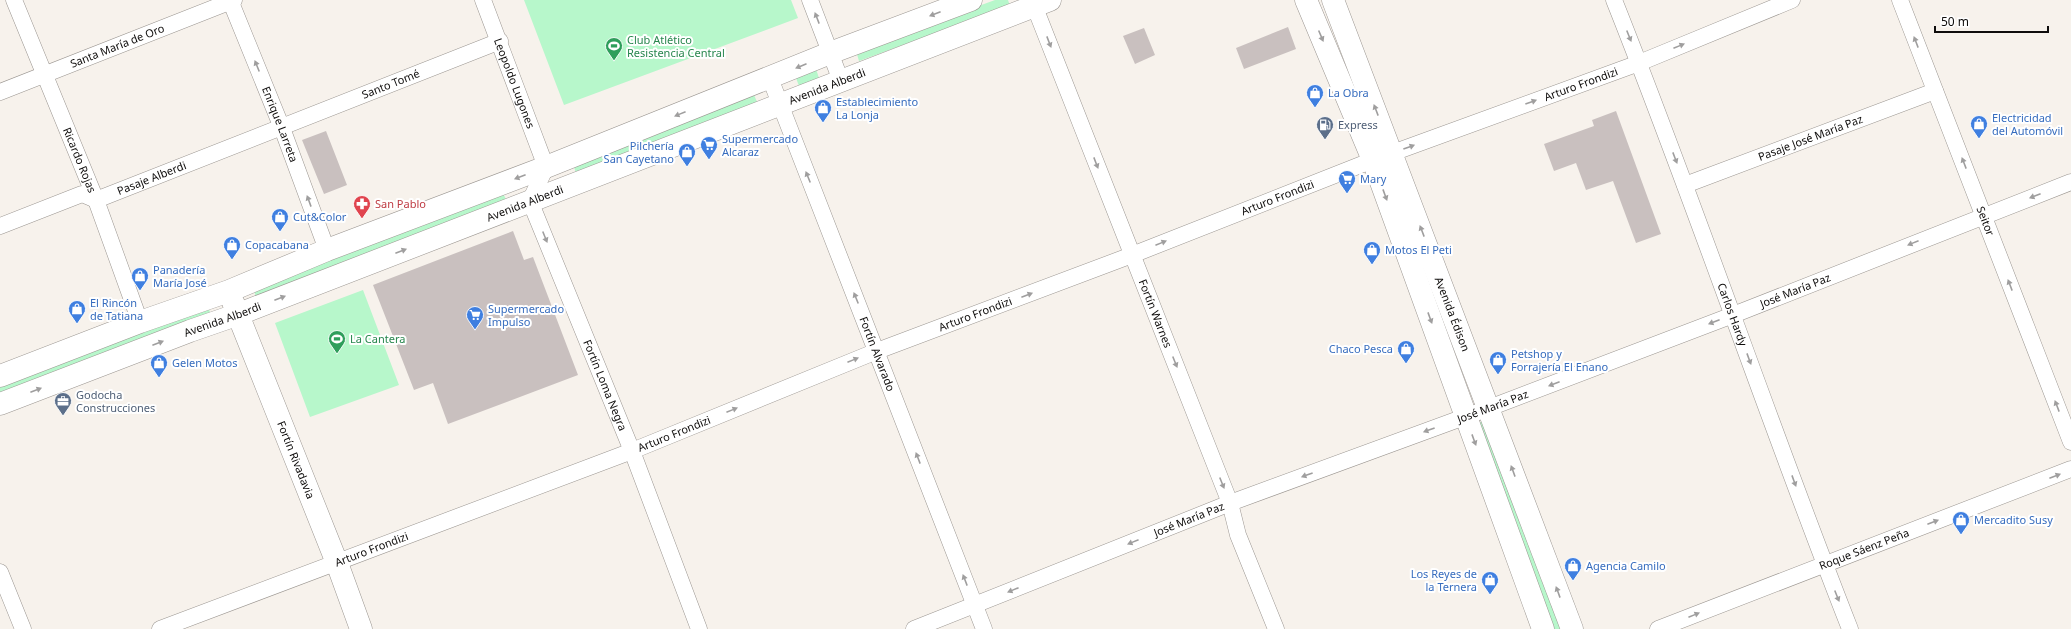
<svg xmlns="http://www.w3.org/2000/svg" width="2071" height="629" font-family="'Noto Sans',sans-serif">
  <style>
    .green { fill: #b7f7cb }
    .building { fill: #c9c0bf }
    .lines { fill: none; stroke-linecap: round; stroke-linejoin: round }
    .street-casing { stroke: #9b9691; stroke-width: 17 }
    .secondary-casing { stroke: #9b9691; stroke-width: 23 }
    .street { stroke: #fff; stroke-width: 16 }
    .secondary { stroke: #fff; stroke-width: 22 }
    .oneway { fill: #9f9e9e }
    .labels { text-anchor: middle; stroke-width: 4; stroke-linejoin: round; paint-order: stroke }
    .leisure-label { font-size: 11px; fill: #27864d; stroke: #fff; text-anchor: start }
    .street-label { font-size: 11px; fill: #0f0d0c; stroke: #fff }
    .shop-label { font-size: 11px; fill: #366cbe; stroke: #fff; text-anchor: start }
    .service-label { font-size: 11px; fill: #4e5e75; stroke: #fff; text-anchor: start }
    .health-label { font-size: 11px; fill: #be3a42; stroke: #fff; text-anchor: start }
  </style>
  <rect width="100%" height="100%" fill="#f7f2ec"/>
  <!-- green -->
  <path class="green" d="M524,0H791L798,18L564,105Z
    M995,0H1008L1010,6L859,61L856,51Z
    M816,69L819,78L799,86L796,78Z
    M754,95L758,104L577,175L573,165Z
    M503,193L507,202L256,297L253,288Z
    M363,290L399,385L310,417L275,323Z
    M208,306L211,315L0,395V385Z
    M1485,420L1566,629H1552L1474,425Z"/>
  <!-- building -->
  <path class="building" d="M1288,27L1296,49L1244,69L1236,48Z
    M1144,28L1155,55L1135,64L1123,36Z
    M1616,111L1661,234L1636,243L1613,181L1586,190L1576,163L1554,171L1544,144L1594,126L1592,120Z
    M326,131L347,185L324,194L302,140Z
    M513,231L524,260L533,257L578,375L448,424L433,383L414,390L373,285Z"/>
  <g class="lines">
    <defs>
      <g id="street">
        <path id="s1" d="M14,0L96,200L140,322"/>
        <path id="s2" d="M230,0L282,128L327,250"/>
        <path id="s3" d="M483,0L546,167L530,201L632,451L699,629"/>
        <path d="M810,0L841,81"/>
        <path id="s4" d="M1032,0L1230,503L1238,535L1276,629"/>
        <path id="s5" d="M1614,0C1697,208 1768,421 1850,629"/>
        <path id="s6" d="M1900,0L2071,442"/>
        <path id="s7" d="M770,78L984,629"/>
        <path id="s8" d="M0,92L234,0"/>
        <path id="s9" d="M1685,185L1935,91"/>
        <path id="s10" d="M0,226L82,194L96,200L500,41"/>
        <path d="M0,572L23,629"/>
        <path id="s11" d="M160,629L632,451L877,351L1132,255L1373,160L1639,63L1792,0"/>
        <path id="s12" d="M914,629L1230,503L1489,408L1733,315L2071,182"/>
        <path id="s13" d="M1658,629L2071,469"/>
      </g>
      <g id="secondary">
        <path d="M1306,0L1373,160L1543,629"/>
        <path id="s14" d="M1333,0L1572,629"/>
        <path id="s15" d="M233,302L337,563L361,629"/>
        <path d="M0,376L140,322L229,291L327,250L546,167L830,53L971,0"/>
        <path id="s16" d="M0,404L190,331L239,314L1050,0"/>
      </g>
    </defs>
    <!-- street casing -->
    <use href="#street" class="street-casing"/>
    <!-- secondary casing -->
    <use href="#secondary" class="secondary-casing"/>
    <!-- street -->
    <use href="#street" class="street"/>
    <!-- secondary -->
    <use href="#secondary" class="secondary"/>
  </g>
  <!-- one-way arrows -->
  <defs><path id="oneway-solid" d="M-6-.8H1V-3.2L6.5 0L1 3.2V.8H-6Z"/></defs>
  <g class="oneway">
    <use href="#oneway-solid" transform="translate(935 14) rotate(159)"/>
    <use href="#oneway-solid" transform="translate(817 18) rotate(-111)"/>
    <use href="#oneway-solid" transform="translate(1321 36) rotate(67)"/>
    <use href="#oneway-solid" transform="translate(1629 36) rotate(68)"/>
    <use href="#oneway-solid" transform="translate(1049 42) rotate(69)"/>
    <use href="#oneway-solid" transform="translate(1916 42) rotate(-111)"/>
    <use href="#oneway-solid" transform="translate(1679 46) rotate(-22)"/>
    <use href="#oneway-solid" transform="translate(257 66) rotate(-112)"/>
    <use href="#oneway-solid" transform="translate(801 66) rotate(157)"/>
    <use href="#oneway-solid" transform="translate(1531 102) rotate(-20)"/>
    <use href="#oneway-solid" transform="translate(1376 110) rotate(-111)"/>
    <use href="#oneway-solid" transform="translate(680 114) rotate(158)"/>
    <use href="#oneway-solid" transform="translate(1409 147) rotate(-20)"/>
    <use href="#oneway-solid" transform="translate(1675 158) rotate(69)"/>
    <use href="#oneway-solid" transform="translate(1096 163) rotate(69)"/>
    <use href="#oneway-solid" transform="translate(1964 163) rotate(-111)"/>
    <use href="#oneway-solid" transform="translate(520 177) rotate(159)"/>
    <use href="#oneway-solid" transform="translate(808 177) rotate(-112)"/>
    <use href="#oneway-solid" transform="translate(1385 195) rotate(70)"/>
    <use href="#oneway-solid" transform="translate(2035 196) rotate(159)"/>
    <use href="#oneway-solid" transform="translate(309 201) rotate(-110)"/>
    <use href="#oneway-solid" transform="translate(1422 231) rotate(-111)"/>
    <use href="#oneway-solid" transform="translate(545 237) rotate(68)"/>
    <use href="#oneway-solid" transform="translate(1161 243) rotate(-22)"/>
    <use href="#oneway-solid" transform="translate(1913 243) rotate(158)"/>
    <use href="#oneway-solid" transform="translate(401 251) rotate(-21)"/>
    <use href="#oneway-solid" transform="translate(2010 285) rotate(-111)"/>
    <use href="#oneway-solid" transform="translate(1027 295) rotate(-21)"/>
    <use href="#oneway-solid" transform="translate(280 298) rotate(-21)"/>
    <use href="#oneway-solid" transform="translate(856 298) rotate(-112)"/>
    <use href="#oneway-solid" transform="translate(1430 318) rotate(70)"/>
    <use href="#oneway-solid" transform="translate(1714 322) rotate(159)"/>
    <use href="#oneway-solid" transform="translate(158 343) rotate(-21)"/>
    <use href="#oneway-solid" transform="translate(1749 359) rotate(70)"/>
    <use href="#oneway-solid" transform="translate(853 360) rotate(-22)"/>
    <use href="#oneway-solid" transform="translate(1175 362) rotate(68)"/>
    <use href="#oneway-solid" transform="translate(1554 384) rotate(159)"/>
    <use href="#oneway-solid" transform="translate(36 390) rotate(-21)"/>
    <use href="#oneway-solid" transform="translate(2057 406) rotate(-111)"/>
    <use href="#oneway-solid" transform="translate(732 410) rotate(-22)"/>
    <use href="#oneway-solid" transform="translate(1429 430) rotate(160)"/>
    <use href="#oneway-solid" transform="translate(1474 440) rotate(70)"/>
    <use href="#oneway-solid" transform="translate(918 458) rotate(-111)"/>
    <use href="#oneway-solid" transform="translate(1513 471) rotate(-110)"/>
    <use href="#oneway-solid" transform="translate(1307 475) rotate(160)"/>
    <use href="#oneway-solid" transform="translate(2055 476) rotate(-21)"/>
    <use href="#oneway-solid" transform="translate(1794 481) rotate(70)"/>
    <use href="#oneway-solid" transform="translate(1222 483) rotate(68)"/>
    <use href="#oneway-solid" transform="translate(1933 522) rotate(-21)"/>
    <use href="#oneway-solid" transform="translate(1133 542) rotate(158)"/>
    <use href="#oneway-solid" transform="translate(965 580) rotate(-111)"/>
    <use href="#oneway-solid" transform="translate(1013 590) rotate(158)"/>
    <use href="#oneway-solid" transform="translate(1558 592) rotate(-110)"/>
    <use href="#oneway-solid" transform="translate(1837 596) rotate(68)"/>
    <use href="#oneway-solid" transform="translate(1694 615) rotate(-22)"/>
  </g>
  <!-- icons -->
  <defs>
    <symbol id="stadium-pin" viewBox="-11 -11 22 30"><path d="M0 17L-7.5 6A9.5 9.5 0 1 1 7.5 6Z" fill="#2e9e5b" stroke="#fff"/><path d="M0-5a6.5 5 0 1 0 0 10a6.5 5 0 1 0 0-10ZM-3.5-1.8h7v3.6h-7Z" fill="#fff"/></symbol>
    <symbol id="shop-pin" viewBox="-11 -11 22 30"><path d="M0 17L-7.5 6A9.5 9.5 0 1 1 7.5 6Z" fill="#3f7fe0" stroke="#fff"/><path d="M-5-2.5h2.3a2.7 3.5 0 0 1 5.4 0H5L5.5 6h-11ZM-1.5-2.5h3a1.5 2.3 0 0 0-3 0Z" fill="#fff"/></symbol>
    <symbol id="fuel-pin" viewBox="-11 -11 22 30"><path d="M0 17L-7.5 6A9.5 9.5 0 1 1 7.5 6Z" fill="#5c6f8a" stroke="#fff"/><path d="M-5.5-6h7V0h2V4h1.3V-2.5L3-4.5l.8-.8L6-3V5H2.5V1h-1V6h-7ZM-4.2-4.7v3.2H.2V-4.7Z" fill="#fff"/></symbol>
    <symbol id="supermarket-pin" viewBox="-11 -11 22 30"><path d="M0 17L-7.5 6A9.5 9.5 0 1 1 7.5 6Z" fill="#3f7fe0" stroke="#fff"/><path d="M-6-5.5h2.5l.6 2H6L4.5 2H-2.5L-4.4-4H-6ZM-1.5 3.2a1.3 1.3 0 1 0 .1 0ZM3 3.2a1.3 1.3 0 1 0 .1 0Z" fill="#fff"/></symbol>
    <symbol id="pharmacy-pin" viewBox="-11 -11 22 30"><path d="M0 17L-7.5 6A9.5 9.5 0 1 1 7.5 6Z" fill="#e0444e" stroke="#fff"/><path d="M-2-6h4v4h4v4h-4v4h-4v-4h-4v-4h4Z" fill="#fff"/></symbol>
    <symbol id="office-pin" viewBox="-11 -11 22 30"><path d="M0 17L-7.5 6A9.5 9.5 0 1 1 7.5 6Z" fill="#5c6f8a" stroke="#fff"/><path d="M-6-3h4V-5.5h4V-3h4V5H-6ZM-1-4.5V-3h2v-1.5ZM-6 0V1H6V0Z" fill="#fff"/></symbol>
  </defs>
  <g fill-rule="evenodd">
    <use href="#stadium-pin" x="604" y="36" width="20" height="27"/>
    <use href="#shop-pin" x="1305" y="83" width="20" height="27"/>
    <use href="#shop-pin" x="813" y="98" width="20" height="27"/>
    <use href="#shop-pin" x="1969" y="114" width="20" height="27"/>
    <use href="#fuel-pin" x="1315" y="115" width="20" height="27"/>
    <use href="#supermarket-pin" x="699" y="135" width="20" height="27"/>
    <use href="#shop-pin" x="677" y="142" width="20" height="27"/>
    <use href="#supermarket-pin" x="1337" y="169" width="20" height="27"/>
    <use href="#pharmacy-pin" x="352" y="194" width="20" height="27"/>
    <use href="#shop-pin" x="270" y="207" width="20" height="27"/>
    <use href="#shop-pin" x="222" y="235" width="20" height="27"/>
    <use href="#shop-pin" x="1362" y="240" width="20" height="27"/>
    <use href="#shop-pin" x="130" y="266" width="20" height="27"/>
    <use href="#shop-pin" x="67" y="299" width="20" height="27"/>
    <use href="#supermarket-pin" x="465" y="305" width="20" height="27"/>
    <use href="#stadium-pin" x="327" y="329" width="20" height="27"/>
    <use href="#shop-pin" x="1396" y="339" width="20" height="27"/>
    <use href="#shop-pin" x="1488" y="350" width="20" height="27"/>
    <use href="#shop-pin" x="149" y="353" width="20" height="27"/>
    <use href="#office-pin" x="53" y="391" width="20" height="27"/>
    <use href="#shop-pin" x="1951" y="510" width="20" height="27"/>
    <use href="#shop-pin" x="1563" y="556" width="20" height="27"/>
    <use href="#shop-pin" x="1480" y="570" width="20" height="27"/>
  </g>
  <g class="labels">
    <!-- leisure labels -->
    <g class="leisure-label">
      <text x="627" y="44">Club Atlético<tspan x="627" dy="13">Resistencia Central</tspan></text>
      <text x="350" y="343">La Cantera</text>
    </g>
    <!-- street labels -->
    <g class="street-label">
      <text dy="4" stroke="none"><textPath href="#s8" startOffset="126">Santa María de Oro</textPath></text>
      <text dy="4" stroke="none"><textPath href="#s3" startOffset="89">Leopoldo Lugones</textPath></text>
      <text dy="4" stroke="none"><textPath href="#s11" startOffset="1522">Arturo Frondizi</textPath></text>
      <text dy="4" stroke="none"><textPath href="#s10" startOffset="420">Santo Tomé</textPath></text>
      <text dy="4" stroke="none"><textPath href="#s16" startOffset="886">Avenida Alberdi</textPath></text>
      <text dy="4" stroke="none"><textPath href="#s2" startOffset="134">Enrique Larreta</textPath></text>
      <text dy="4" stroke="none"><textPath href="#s9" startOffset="134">Pasaje José María Paz</textPath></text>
      <text dy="4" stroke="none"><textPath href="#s1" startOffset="173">Ricardo Rojas</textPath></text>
      <text dy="4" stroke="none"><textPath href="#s10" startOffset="163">Pasaje Alberdi</textPath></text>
      <text dy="4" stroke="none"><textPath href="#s11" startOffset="1198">Arturo Frondizi</textPath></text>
      <text dy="4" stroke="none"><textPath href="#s16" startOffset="562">Avenida Alberdi</textPath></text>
      <text dy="4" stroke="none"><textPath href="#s6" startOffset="237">Seitor</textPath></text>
      <text dy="4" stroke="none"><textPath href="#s12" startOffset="944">José María Paz</textPath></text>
      <text dy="4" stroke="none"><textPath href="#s11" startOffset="874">Arturo Frondizi</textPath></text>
      <text dy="4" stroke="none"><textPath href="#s4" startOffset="337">Fortín Warnes</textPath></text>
      <text dy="4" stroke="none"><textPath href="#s14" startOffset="336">Avenida Édison</textPath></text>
      <text dy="4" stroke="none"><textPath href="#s5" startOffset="336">Carlos Hardy</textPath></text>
      <text dy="4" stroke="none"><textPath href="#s16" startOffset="238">Avenida Alberdi</textPath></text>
      <text dy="4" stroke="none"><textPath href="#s7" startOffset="296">Fortín Alvarado</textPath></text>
      <text dy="4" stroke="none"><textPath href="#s3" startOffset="415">Fortín Loma Negra</textPath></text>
      <text dy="4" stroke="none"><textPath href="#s12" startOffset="620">José María Paz</textPath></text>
      <text dy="4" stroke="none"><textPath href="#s11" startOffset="550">Arturo Frondizi</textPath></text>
      <text dy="4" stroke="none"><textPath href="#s15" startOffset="170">Fortín Rivadavia</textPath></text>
      <text dy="4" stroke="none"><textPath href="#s12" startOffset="296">José María Paz</textPath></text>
      <text dy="4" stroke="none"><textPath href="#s13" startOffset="221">Roque Sáenz Peña</textPath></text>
      <text dy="4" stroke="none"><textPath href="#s11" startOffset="226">Arturo Frondizi</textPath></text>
    </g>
    <!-- shop labels -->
    <g class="shop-label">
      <text x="1328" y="97">La Obra</text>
      <text x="836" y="106">Establecimiento<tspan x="836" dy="13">La Lonja</tspan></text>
      <text x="1992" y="122">Electricidad<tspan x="1992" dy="13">del Automóvil</tspan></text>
      <text x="722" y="143">Supermercado<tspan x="722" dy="13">Alcaraz</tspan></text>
      <text x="674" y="150" text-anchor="end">Pilchería<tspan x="674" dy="13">San Cayetano</tspan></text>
      <text x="1360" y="183">Mary</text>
      <text x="293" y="221">Cut&amp;Color</text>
      <text x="245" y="249">Copacabana</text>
      <text x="1385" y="254">Motos El Peti</text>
      <text x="153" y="274">Panadería<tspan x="153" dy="13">María José</tspan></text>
      <text x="90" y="307">El Rincón<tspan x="90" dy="13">de Tatiana</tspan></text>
      <text x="488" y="313">Supermercado<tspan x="488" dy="13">Impulso</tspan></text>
      <text x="1393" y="353" text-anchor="end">Chaco Pesca</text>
      <text x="1511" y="358">Petshop y<tspan x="1511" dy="13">Forrajería El Enano</tspan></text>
      <text x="172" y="367">Gelen Motos</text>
      <text x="1974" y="524">Mercadito Susy</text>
      <text x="1586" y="570">Agencia Camilo</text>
      <text x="1477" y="578" text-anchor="end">Los Reyes de<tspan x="1477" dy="13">la Ternera</tspan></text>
    </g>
    <!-- service labels -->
    <g class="service-label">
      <text x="1338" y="129">Express</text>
      <text x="76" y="399">Godocha<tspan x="76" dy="13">Construcciones</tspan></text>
    </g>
    <!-- health labels -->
    <g class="health-label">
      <text x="375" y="208">San Pablo</text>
    </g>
  </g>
  <!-- scale -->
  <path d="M1935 26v6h113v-6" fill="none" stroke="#0f0d0c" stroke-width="2"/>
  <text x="1941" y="26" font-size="12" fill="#0f0d0c" stroke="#ffffff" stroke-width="3" paint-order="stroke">50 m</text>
</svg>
